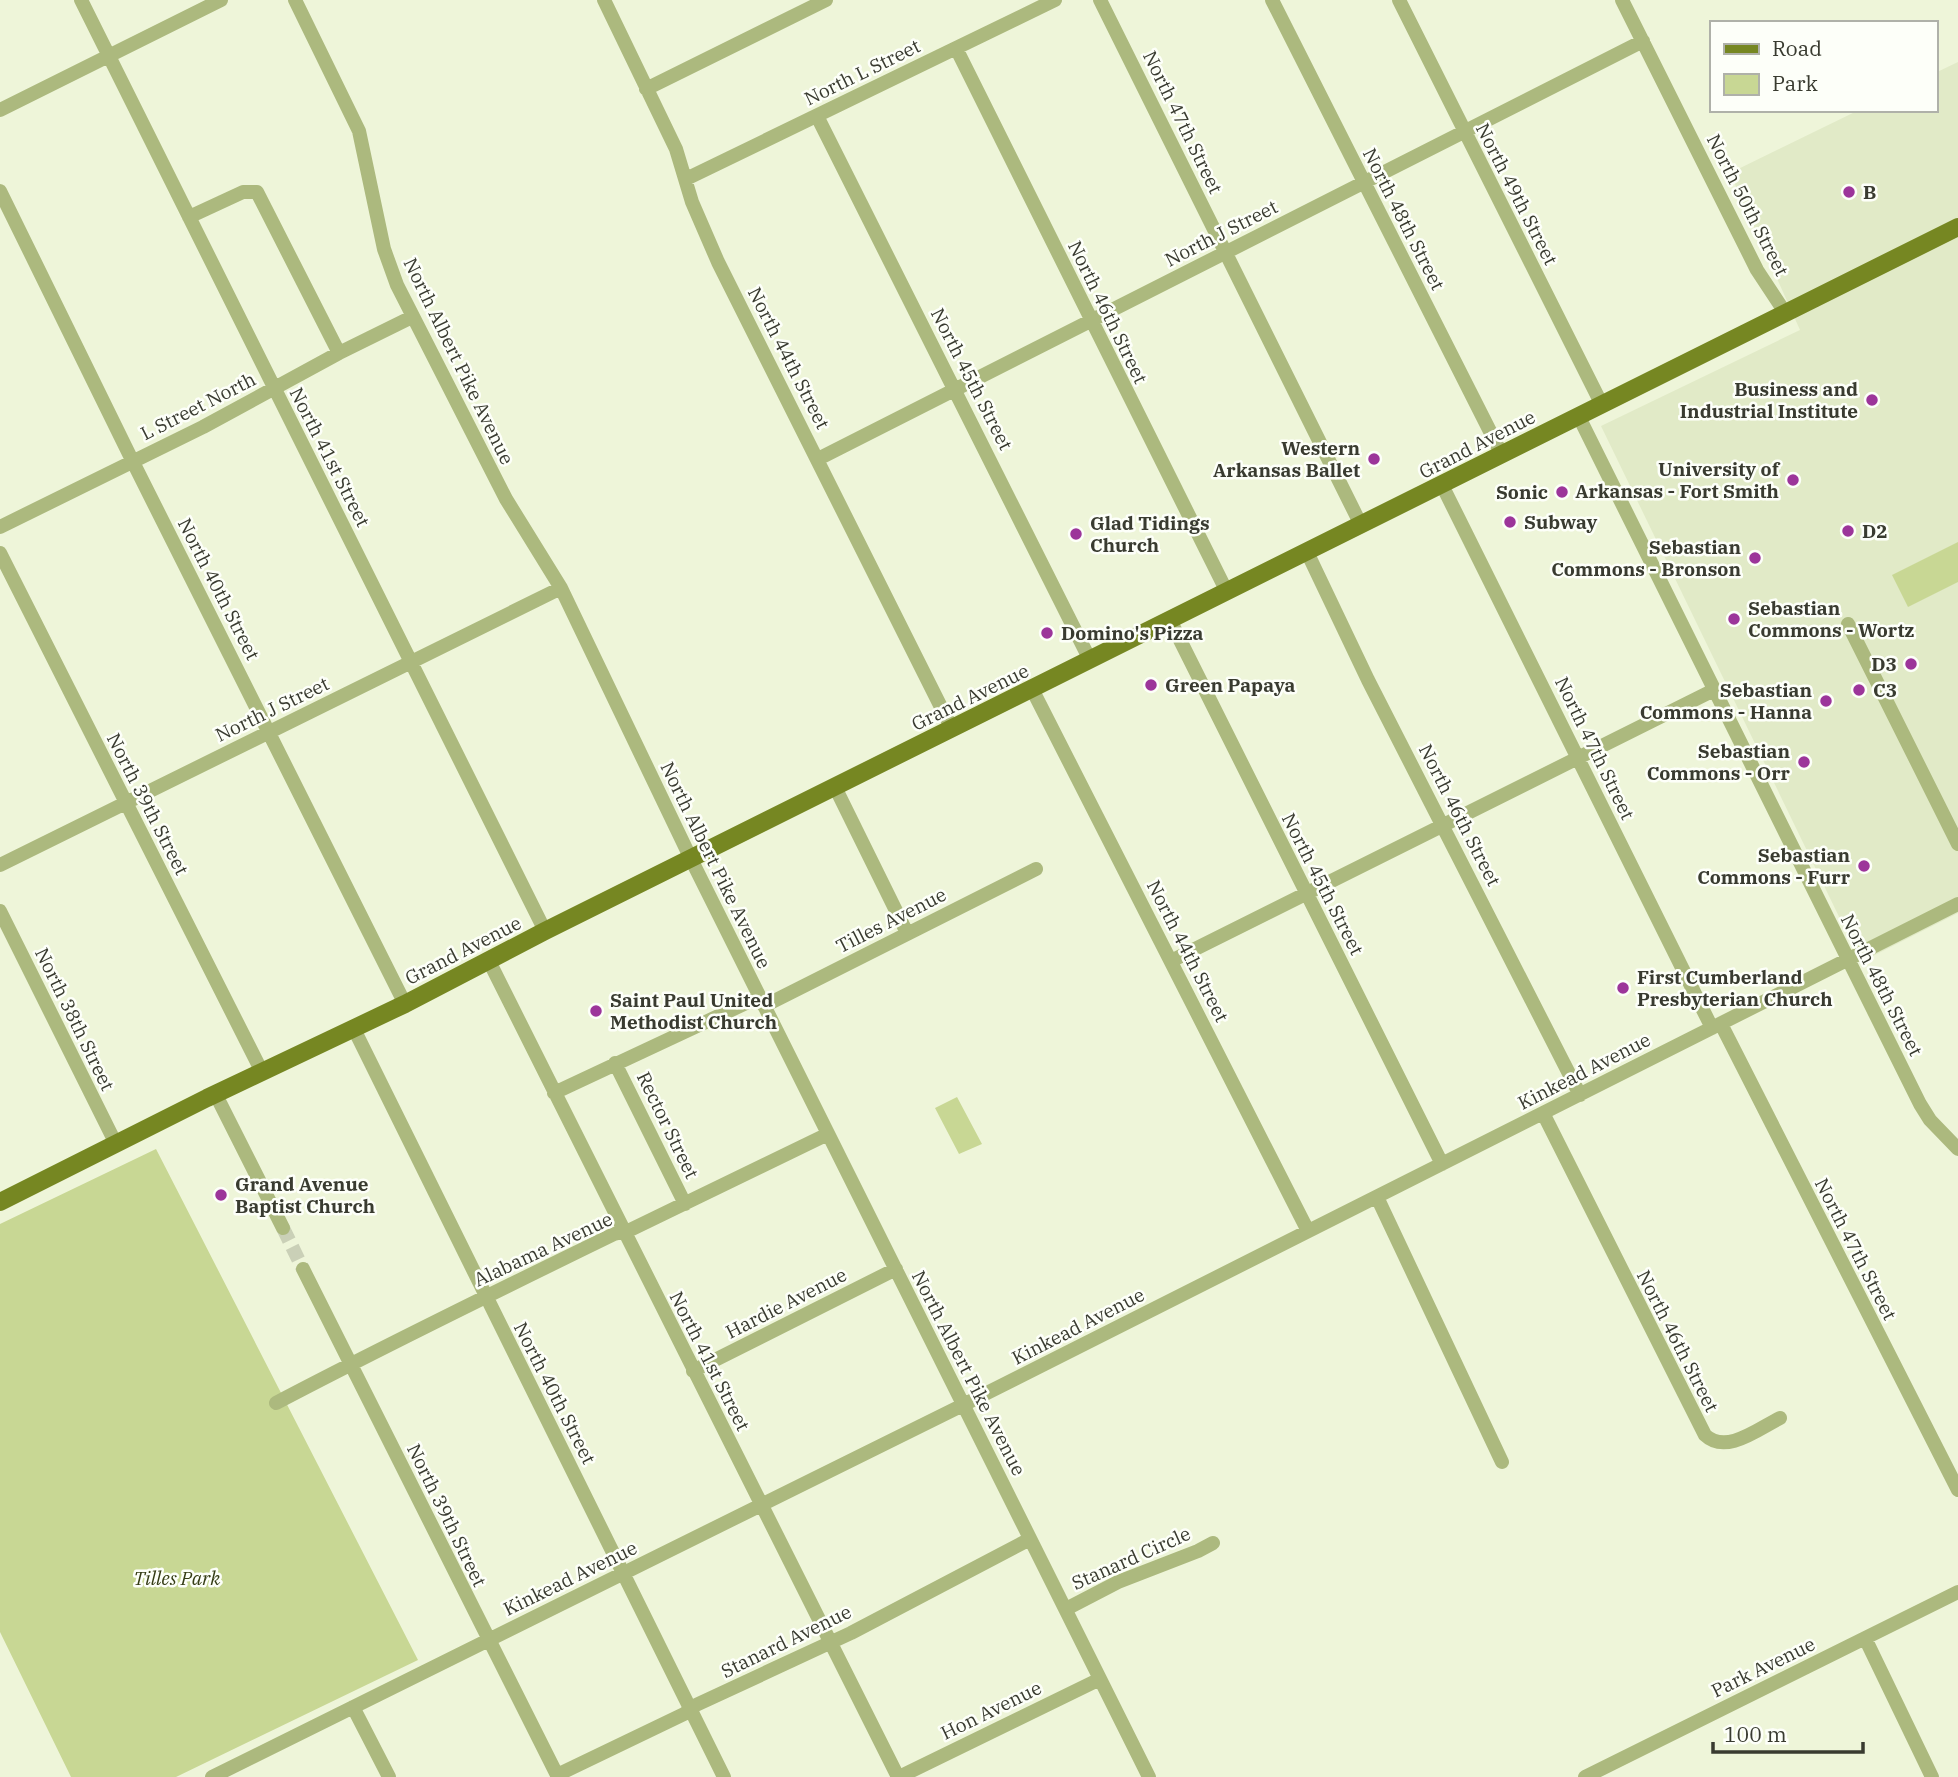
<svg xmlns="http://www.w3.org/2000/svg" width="1958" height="1777" font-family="'IBM Plex Serif',serif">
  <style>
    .built { fill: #e1eac7 }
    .green { fill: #c8d794 }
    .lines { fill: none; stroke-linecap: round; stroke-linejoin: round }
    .minor-tunnel { stroke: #cad0b7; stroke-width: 14; stroke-dasharray: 14 7; stroke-linecap: butt }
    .minor { stroke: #acb97e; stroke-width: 14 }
    .major { stroke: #768722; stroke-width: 18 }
    .poi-dot { fill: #9c359a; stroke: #fdfff9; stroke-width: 2.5 }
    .labels { text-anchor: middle; stroke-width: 5; stroke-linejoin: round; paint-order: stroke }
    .street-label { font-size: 19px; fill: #393b30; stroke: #fdfff9 }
    .poi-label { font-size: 19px; font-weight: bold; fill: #393b30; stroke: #fdfff9; text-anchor: start }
    .park-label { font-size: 19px; font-style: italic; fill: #353c15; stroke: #fdfff9 }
  </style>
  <rect width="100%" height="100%" fill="#eef5d9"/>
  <!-- built -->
  <path class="built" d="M1958,62V913L1861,962L1601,426L1800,330L1730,173L1859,110H1935V73Z"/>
  <!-- green -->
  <path class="green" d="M1958,542V582L1908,607L1892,575Z
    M957,1097L982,1144L959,1154L935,1108Z
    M156,1149L418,1660L176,1777H71L0,1632V1224Z"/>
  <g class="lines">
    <!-- minor-tunnel -->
    <path class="minor-tunnel" d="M283,1228L303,1269"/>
    <!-- minor -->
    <path class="minor" d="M81,0L545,931
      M295,0L359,131L384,249L397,285L506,499L561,588L691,859L1149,1777
      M604,0L676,149L692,202L718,262L952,729
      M1100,0L1361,525
      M1272,0L1502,455
      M1399,0L1602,405
      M1622,0L1757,270L1786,314
      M956,48L1227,592
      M646,89L826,0
      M0,110L221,0
      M817,116L1090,660
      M686,179L1055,0
      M0,191L132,460L405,1004
      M189,217L243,192H257L339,353
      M1579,417L1920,1104L1930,1120L1958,1149
      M818,459L1643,41
      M1442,485L1712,1028
      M0,527L203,427L339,353L412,317
      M1307,552L1368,680L1580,1095
      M0,553L262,1072
      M1170,620L1442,1164
      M1848,624L1958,844
      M1032,689L1308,1231
      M835,787L907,933
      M0,865L561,588
      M0,911L116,1144
      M489,961L898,1777
      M1171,961L1714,690
      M764,1006L1036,869
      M1721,1024L1958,1490
      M353,1027L724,1777
      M615,1063L685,1204
      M554,1093L759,997
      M216,1095L283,1228
      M1543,1113L1705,1435C1726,1455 1758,1429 1780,1418
      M1377,1197L1502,1462
      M303,1269L558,1777
      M693,1371L896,1269
      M276,1403C388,1344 501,1289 614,1234L630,1230L828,1134
      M1066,1609L1118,1582L1198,1551L1213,1543
      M1865,1638L1932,1777
      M353,1707L389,1777
      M557,1775L684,1714L696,1705L851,1633L1030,1539
      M212,1777L963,1405L1958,904
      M899,1777L1100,1679
      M1585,1777L1958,1592"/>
    <!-- major -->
    <path class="major" d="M0,1202L207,1098L405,1004L545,931L1958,227"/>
  </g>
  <!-- markers -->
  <g class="poi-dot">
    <circle cx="1849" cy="192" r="7"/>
    <circle cx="1872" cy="400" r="7"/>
    <circle cx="1374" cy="459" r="7"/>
    <circle cx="1793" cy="480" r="7"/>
    <circle cx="1562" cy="492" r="7"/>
    <circle cx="1510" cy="522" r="7"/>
    <circle cx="1848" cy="531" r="7"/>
    <circle cx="1076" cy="534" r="7"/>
    <circle cx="1755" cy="558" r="7"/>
    <circle cx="1734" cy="619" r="7"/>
    <circle cx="1047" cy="633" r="7"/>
    <circle cx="1911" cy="664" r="7"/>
    <circle cx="1151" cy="685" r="7"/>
    <circle cx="1859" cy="690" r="7"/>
    <circle cx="1826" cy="701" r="7"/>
    <circle cx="1804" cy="762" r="7"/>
    <circle cx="1864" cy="866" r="7"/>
    <circle cx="1623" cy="988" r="7"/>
    <circle cx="596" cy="1011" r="7"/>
    <circle cx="221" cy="1195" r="7"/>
  </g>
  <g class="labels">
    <!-- street labels -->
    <g class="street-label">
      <text transform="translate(862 72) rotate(-26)" y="7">North L Street</text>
      <text transform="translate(1183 122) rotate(64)" y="7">North 47th Street</text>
      <text transform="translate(1517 194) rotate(63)" y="7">North 49th Street</text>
      <text transform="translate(1748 205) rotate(63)" y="7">North 50th Street</text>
      <text transform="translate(1404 219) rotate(63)" y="7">North 48th Street</text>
      <text transform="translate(1221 233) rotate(-27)" y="7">North J Street</text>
      <text transform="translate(1108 312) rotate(64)" y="7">North 46th Street</text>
      <text transform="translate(789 358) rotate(63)" y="7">North 44th Street</text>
      <text transform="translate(459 361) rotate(64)" y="7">North Albert Pike Avenue</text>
      <text transform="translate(972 379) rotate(63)" y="7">North 45th Street</text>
      <text transform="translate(198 406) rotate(-27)" y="7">L Street North</text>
      <text transform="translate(1477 444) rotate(-27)" y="7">Grand Avenue</text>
      <text transform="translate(330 457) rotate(63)" y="7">North 41st Street</text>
      <text transform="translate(219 589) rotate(63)" y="7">North 40th Street</text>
      <text transform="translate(970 697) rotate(-26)" y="7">Grand Avenue</text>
      <text transform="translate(272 709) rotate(-26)" y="7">North J Street</text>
      <text transform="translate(1595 748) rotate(64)" y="7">North 47th Street</text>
      <text transform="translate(148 804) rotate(63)" y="7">North 39th Street</text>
      <text transform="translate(1460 815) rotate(63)" y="7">North 46th Street</text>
      <text transform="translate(716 865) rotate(64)" y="7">North Albert Pike Avenue</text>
      <text transform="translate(1323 884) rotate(63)" y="7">North 45th Street</text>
      <text transform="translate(891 920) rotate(-27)" y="7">Tilles Avenue</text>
      <text transform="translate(463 950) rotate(-27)" y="7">Grand Avenue</text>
      <text transform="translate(1188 951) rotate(63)" y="7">North 44th Street</text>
      <text transform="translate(1882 985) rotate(63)" y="7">North 48th Street</text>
      <text transform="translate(75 1019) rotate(64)" y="7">North 38th Street</text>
      <text transform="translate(1584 1071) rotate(-27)" y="7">Kinkead Avenue</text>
      <text transform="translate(668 1125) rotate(64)" y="7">Rector Street</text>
      <text transform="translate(543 1249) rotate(-25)" y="7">Alabama Avenue</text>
      <text transform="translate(1856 1249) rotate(63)" y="7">North 47th Street</text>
      <text transform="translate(786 1303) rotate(-27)" y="7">Hardie Avenue</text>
      <text transform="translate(1078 1326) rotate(-27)" y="7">Kinkead Avenue</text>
      <text transform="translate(1678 1341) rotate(63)" y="7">North 46th Street</text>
      <text transform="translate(710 1361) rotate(63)" y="7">North 41st Street</text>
      <text transform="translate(969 1373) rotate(63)" y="7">North Albert Pike Avenue</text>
      <text transform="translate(555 1393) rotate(63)" y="7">North 40th Street</text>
      <text transform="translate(447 1515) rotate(64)" y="7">North 39th Street</text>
      <text transform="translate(1131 1558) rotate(-24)" y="7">Stanard Circle</text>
      <text transform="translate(570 1578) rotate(-26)" y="7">Kinkead Avenue</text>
      <text transform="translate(786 1641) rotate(-26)" y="7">Stanard Avenue</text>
      <text transform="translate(1763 1667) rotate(-26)" y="7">Park Avenue</text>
      <text transform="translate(991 1710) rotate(-26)" y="7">Hon Avenue</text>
    </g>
    <!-- poi labels -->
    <g class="poi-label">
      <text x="1863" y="199">B</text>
      <text x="1858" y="396" text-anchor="end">Business and<tspan x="1858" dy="22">Industrial Institute</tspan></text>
      <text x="1360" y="455" text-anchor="end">Western<tspan x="1360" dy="22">Arkansas Ballet</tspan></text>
      <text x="1779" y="476" text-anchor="end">University of<tspan x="1779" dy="22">Arkansas - Fort Smith</tspan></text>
      <text x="1548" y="499" text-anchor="end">Sonic</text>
      <text x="1524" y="529">Subway</text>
      <text x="1090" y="530">Glad Tidings<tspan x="1090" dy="22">Church</tspan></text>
      <text x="1862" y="538">D2</text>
      <text x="1741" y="554" text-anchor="end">Sebastian<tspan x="1741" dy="22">Commons - Bronson</tspan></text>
      <text x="1748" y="615">Sebastian<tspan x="1748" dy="22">Commons - Wortz</tspan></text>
      <text x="1061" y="640">Domino's Pizza</text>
      <text x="1897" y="671" text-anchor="end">D3</text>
      <text x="1165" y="692">Green Papaya</text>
      <text x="1812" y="697" text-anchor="end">Sebastian<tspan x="1812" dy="22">Commons - Hanna</tspan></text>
      <text x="1873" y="697">C3</text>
      <text x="1790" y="758" text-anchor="end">Sebastian<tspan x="1790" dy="22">Commons - Orr</tspan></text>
      <text x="1850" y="862" text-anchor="end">Sebastian<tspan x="1850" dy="22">Commons - Furr</tspan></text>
      <text x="1637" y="984">First Cumberland<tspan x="1637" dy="22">Presbyterian Church</tspan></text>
      <text x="610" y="1007">Saint Paul United<tspan x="610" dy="22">Methodist Church</tspan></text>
      <text x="235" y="1191">Grand Avenue<tspan x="235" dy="22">Baptist Church</tspan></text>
    </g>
    <!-- park labels -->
    <g class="park-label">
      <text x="177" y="1585">Tilles Park</text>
    </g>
  </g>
  <!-- legend -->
  <rect x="1710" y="21" width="228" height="91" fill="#fdfff9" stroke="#afb1a9" stroke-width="2"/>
  <rect x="1724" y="44" width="35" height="10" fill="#768722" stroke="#afb1a9" stroke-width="2"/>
  <text x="1772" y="56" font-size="21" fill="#393b30">Road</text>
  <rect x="1724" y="74" width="35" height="21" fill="#c8d794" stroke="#afb1a9" stroke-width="2"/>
  <text x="1772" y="91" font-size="21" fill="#393b30">Park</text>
  <!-- scale -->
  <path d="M1713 1742v10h150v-10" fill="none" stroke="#393b30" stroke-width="3.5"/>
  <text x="1724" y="1742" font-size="21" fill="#393b30" stroke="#fdfff9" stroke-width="5" paint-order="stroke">100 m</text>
</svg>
